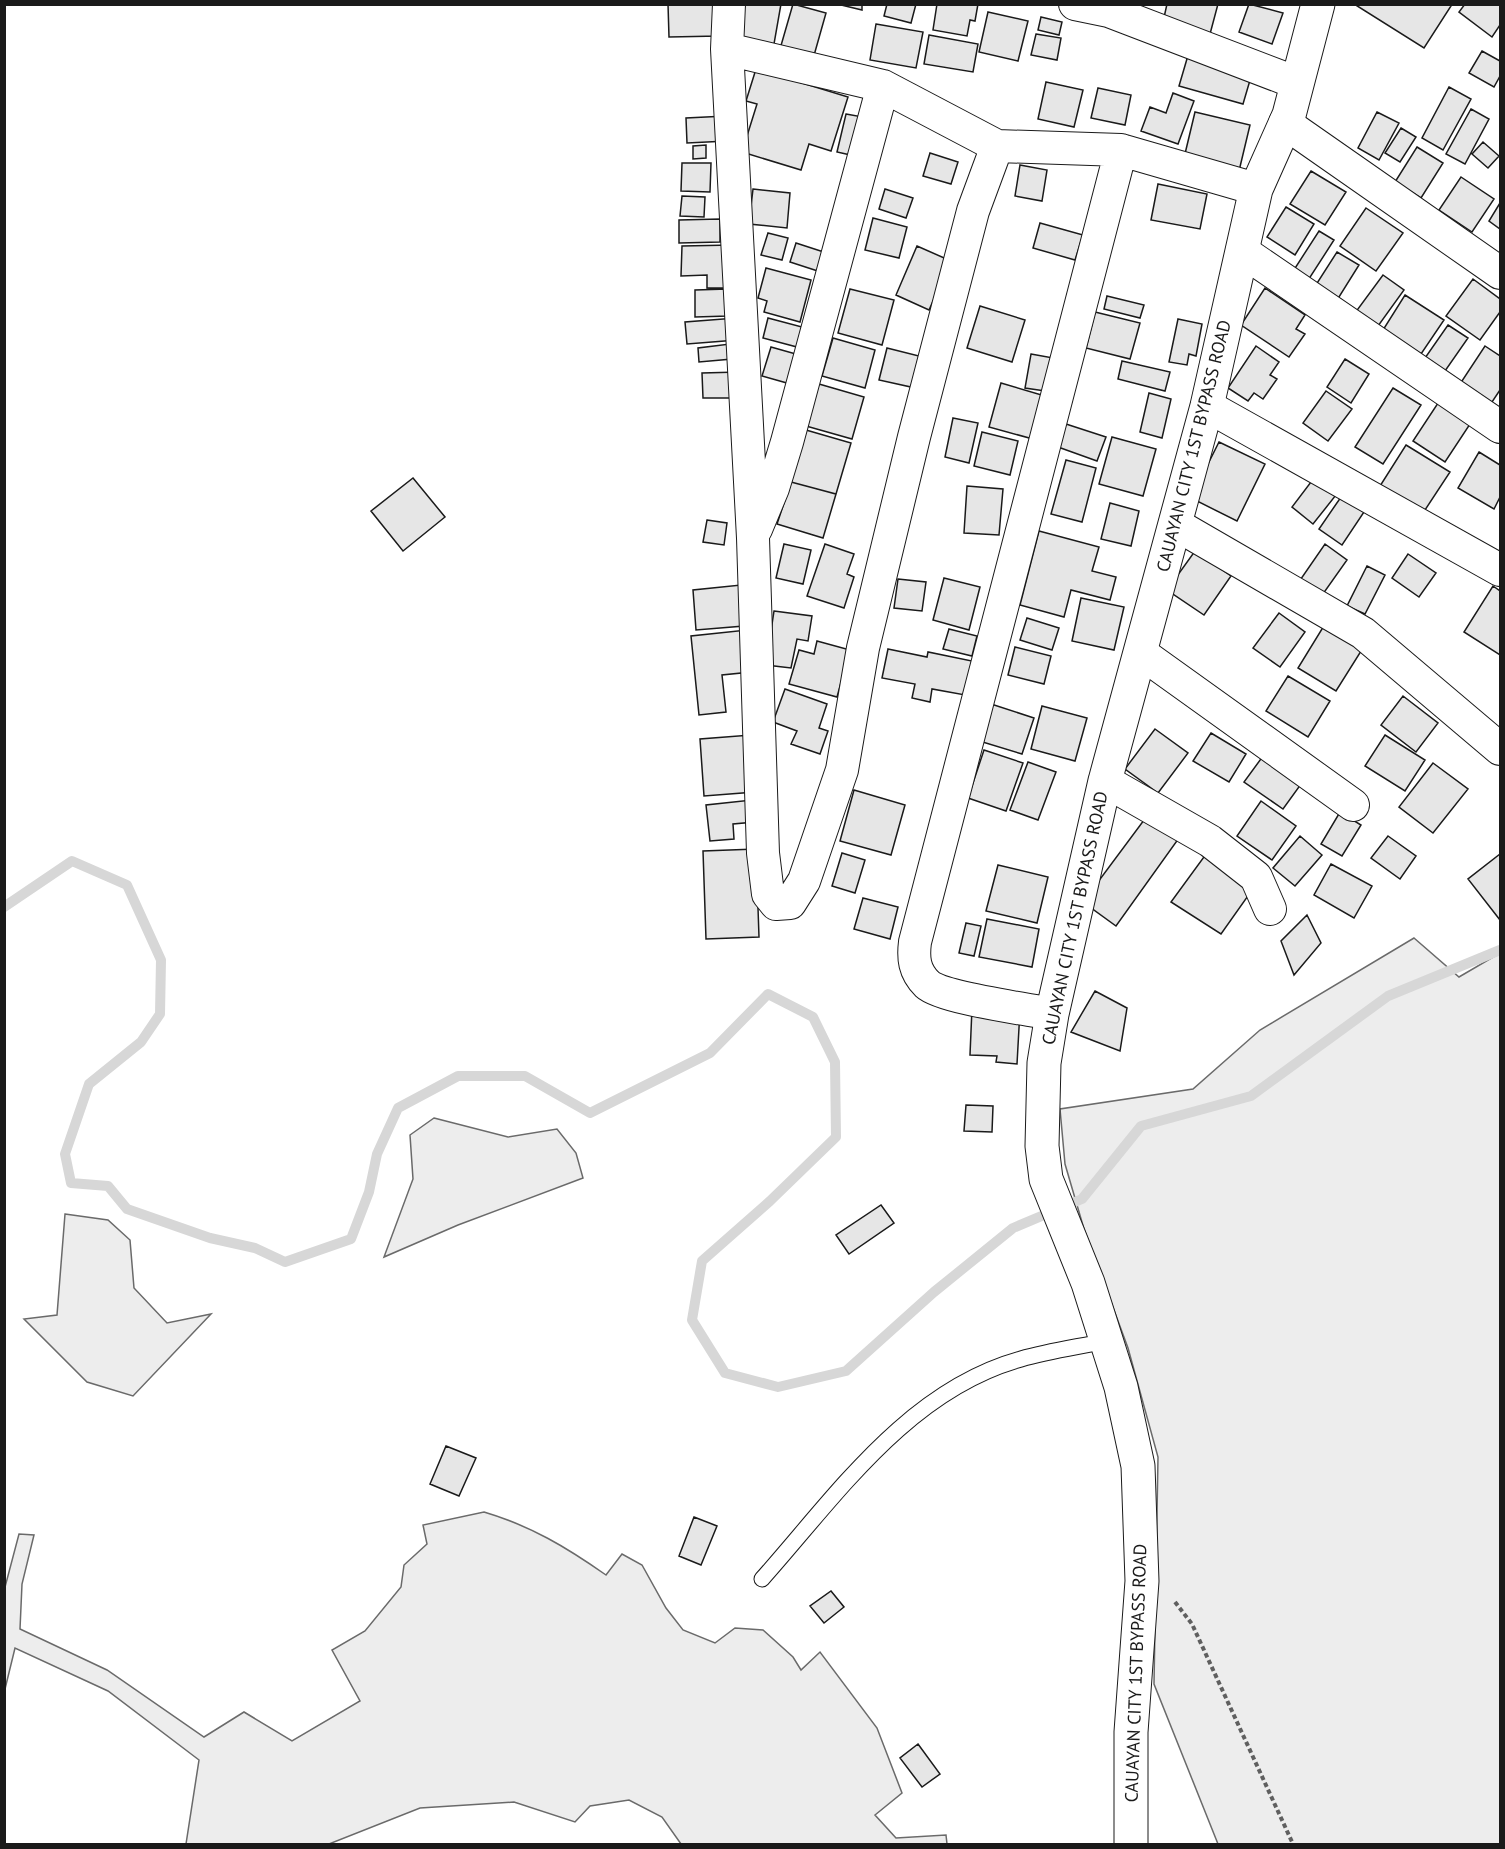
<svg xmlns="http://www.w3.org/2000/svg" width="1505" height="1849" font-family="'PT Sans',sans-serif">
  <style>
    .green { fill: #ededed; stroke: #6a6a6a; stroke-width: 1.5 }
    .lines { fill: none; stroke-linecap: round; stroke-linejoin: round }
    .stream { stroke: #d7d7d7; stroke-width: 10 }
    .building { fill: #e6e6e6; stroke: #1a1a1a; stroke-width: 1.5 }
    .service-casing { stroke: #1a1a1a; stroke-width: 17 }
    .minor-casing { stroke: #1a1a1a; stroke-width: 34 }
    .secondary-casing { stroke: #1a1a1a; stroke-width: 35 }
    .path { stroke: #5f5f5f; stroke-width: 4; stroke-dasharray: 4.5 3; stroke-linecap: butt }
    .service { stroke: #fff; stroke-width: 15 }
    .minor { stroke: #fff; stroke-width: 32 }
    .secondary { stroke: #fff; stroke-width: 33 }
    .labels { text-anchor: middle; stroke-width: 4.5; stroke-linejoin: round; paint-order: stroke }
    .street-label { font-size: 18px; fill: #1a1a1a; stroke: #fff }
  </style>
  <rect width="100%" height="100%" fill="#fff"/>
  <!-- green -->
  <path class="green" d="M1414,938L1459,977L1500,953V1844H1218L1154,1684L1158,1457L1128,1348L1084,1229L1065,1164L1060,1109L1193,1089L1260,1030Z
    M434,1118L508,1137L557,1129L576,1153L583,1178L458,1225L384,1257L413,1179L410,1135Z
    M65,1214L108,1220L130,1240L134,1288L167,1323L211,1314L133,1396L87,1382L24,1319L57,1315Z
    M484,1512C531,1526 566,1547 606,1575L622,1554L642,1565L666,1608L683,1630L715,1643L735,1628L763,1630L793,1657L801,1670L820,1652L877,1728L902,1793L875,1815L896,1838L946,1835L947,1844H681L662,1817L629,1800L590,1806L575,1822L514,1802L420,1808L329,1844H186L199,1760L108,1691L15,1648L5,1689V1587L19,1534L34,1535L22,1584L20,1629L107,1670L204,1737L244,1712L292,1741L360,1701L332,1650L365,1631L401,1587L404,1565L427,1544L423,1525Z"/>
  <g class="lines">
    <!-- stream -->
    <path class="stream" d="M4,907L72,861L127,885L161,960L160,1014L141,1042L89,1084L65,1154L71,1183L108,1186L127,1209L210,1238L255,1248L285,1262L351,1239L369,1192L377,1154L398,1108L458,1076H525L590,1113L710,1053L768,994L813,1017L835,1062L836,1137L770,1201L702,1261L692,1320L725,1373L778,1387L846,1371L934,1292L1013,1228L1082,1199L1141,1126L1251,1096L1388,996L1500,950"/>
  </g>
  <!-- building -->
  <path class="building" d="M668,4H718L719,36L669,37Z
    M745,4H781L774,44L739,38Z
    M793,4L826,13L813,59L780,49Z
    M837,4H862V10Z
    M887,4H916L911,23L884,16Z
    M937,4H978L975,21L970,20L967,36L933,30Z
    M1167,4H1218L1210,34L1163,22Z
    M1249,4L1283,13L1272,44L1239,32Z
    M1354,4H1448L1451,6L1424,48Z
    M1465,4H1500V25L1492,37L1459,12Z
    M988,12L1028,21L1018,61L979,52Z
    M1041,17L1062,22L1059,35L1038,30Z
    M876,24L923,32L916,68L870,60Z
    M1036,34L1061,38L1057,60L1031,55Z
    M929,35L978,44L973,72L924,64Z
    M1482,51L1500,61V76L1494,87L1469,73Z
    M1189,52L1253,70L1243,104L1179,86Z
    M756,69L848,97L831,151L809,144L801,170L742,152L757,104L746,101Z
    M1046,82L1083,90L1074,127L1038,119Z
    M1449,87L1471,99L1443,150L1422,138Z
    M1098,88L1131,95L1125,125L1091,118Z
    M1173,93L1194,101L1178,144L1141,131L1150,107L1166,113Z
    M1471,109L1489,119L1465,164L1446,154Z
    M1195,112L1250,125L1239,171L1184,158Z
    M1377,112L1399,123L1379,160L1358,148Z
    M846,114L863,117L855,156L837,152Z
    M726,116L727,141L687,143L686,118Z
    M1401,128L1416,137L1400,162L1385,153Z
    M1483,142L1499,156L1488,168L1472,154Z
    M706,145V158L693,159V146Z
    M1417,147L1443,163L1421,198L1395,182Z
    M930,153L958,162L951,184L923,176Z
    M682,163H711L710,192L681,191Z
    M1020,165L1047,170L1042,201L1015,196Z
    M1311,171L1346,192L1325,225L1290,204Z
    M1461,177L1494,199L1472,232L1439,210Z
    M1158,184L1207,194L1200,229L1151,220Z
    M753,189L790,193L787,228L749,224Z
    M885,189L913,198L906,218L879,209Z
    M682,196L705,197L704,217L680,216Z
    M1500,203V229L1489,221Z
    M1286,207L1314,224L1295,255L1267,237Z
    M1366,208L1403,233L1376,271L1340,246Z
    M873,218L907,227L899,258L865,250Z
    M720,219V242L679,243V220Z
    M1040,223L1083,235L1075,260L1033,248Z
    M1319,231L1334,240L1305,285L1290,276Z
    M768,233L788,238L782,260L761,255Z
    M796,243L833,255L827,274L790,262Z
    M733,245V288H707V275L681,276L682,246Z
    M917,246L951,261L929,310L896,295Z
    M1337,252L1359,265L1334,305L1312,291Z
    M766,268L811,280L800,322L764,312L767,301L758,298Z
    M1383,275L1404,290L1373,333L1352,317Z
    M1473,279L1500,299V312L1480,340L1446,316Z
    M1265,288L1305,315L1296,329L1305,334L1289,357L1241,325Z
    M728,289V316L695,317V290Z
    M850,289L894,300L882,345L838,333Z
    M1405,295L1444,320L1421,354L1383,330Z
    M1107,296L1144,305L1140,318L1104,309Z
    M980,306L1025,320L1012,362L967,348Z
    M1095,312L1140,323L1130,359L1086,348Z
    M736,318L737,340L687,344L685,322Z
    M768,318L802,327L797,347L763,338Z
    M1178,319L1202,324L1196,356L1189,354L1187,365L1169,362Z
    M1448,325L1468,338L1445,371L1425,358Z
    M833,338L875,350L865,388L822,376Z
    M730,344L732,359L699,362L698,348Z
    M1256,346L1279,362L1270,375L1277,379L1263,399L1254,393L1248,401L1228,388Z
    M1485,346L1500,356V390L1486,411L1456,390Z
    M771,347L803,356L794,385L762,376Z
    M887,348L919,356L911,387L879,380Z
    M1031,354L1059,359L1052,392L1025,388Z
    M1345,359L1369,374L1351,403L1327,387Z
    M1122,361L1170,372L1165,391L1118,379Z
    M739,372V398H703L702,373Z
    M1001,383L1045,396L1033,439L989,427Z
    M819,384L864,397L852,439L806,426Z
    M1393,388L1421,405L1383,464L1355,447Z
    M1326,391L1352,409L1328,441L1303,423Z
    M1149,393L1171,399L1162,438L1140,432Z
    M1442,397L1474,418L1445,462L1413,441Z
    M953,418L978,423L969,463L945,457Z
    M1066,424L1106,437L1097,461L1058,447Z
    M806,430L851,443L836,494L791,482Z
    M982,432L1018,441L1010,475L974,466Z
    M1112,437L1156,449L1143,496L1099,484Z
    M1219,442L1265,464L1237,521L1191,498Z
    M1406,445L1450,472L1423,513L1380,486Z
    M1479,452L1500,465V497L1494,509L1458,488Z
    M1066,460L1096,468L1082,522L1051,514Z
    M413,478L445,517L403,551L371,511Z
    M1314,478L1336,495L1313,524L1292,507Z
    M791,482L836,494L823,538L777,524Z
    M967,486L1003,489L999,535L964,533Z
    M1341,497L1364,512L1342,545L1319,529Z
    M1110,503L1139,511L1131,546L1101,539Z
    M707,520L727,523L724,545L703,542Z
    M1039,531L1099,547L1092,571L1116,577L1110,600L1071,590L1064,617L1020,605Z
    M784,544L811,550L803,584L776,578Z
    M825,544L854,554L847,574L854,577L844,608L807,596Z
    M1325,544L1347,560L1318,601L1296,586Z
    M1195,551L1231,576L1204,615L1167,590Z
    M1408,554L1436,573L1419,597L1392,578Z
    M1367,566L1385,575L1365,614L1347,606Z
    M944,578L980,587L969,630L933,620Z
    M898,579L926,582L922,611L894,608Z
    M741,585L744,626L696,630L693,590Z
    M1493,586L1500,591V655L1464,632Z
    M1081,598L1124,607L1114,650L1072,641Z
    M774,611L812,616L808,641L797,639L791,668L766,665Z
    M1279,613L1305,632L1280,667L1253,648Z
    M1027,618L1059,628L1052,650L1020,640Z
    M1325,624L1363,648L1336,691L1298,668Z
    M949,629L977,636L972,656L943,649Z
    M747,630L751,672L722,675L726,712L699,715L691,636Z
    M817,641L850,650L837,697L789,684L799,650L814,654Z
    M1015,647L1051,656L1044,684L1008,675Z
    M888,649L927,657L928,652L972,661L965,695L932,689L930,702L912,698L915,684L882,678Z
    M1288,676L1330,701L1308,737L1266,711Z
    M785,689L827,704L819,728L828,731L820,754L791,744L797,731L773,722Z
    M1403,696L1438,723L1416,752L1381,725Z
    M988,703L1034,718L1022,754L976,740Z
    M1042,706L1087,718L1075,761L1031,749Z
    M1155,729L1188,753L1158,793L1125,769Z
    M1211,733L1246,754L1229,782L1193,761Z
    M751,735L755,792L704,796L700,739Z
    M1385,735L1425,760L1405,791L1365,766Z
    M984,750L1023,763L1006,811L968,798Z
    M1266,752L1304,780L1283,809L1244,782Z
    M1028,762L1056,772L1038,820L1010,810Z
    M1433,763L1468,789L1433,833L1399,807Z
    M854,790L905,805L891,855L840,841Z
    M752,800L755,822L733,824L734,839L710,841L706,805Z
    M1261,801L1296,826L1272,860L1237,836Z
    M1340,812L1361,825L1342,856L1321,844Z
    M1147,816L1179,838L1116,926L1083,902Z
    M1300,836L1322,855L1295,886L1273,868Z
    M1388,836L1416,856L1400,879L1371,858Z
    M756,849L759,937L706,939L703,851Z
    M1209,850L1255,886L1221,934L1171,902Z
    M842,853L865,860L855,893L832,886Z
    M1500,854V920L1468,879Z
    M1331,864L1372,886L1354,918L1314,895Z
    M998,865L1048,877L1037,923L986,911Z
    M863,898L898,907L890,939L854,929Z
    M1307,915L1321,943L1294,975L1281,941Z
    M987,919L1039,929L1032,967L979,957Z
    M966,923L981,926L974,956L959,953Z
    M1095,991L1127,1008L1120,1051L1071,1032Z
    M972,1008L1020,1010L1017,1064L996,1062L997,1056L970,1055Z
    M966,1105L993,1106L992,1132L964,1131Z
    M881,1205L894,1223L849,1254L836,1235Z
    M446,1446L476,1458L459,1496L430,1484Z
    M694,1517L717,1526L701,1565L679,1556Z
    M831,1591L844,1607L824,1623L810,1606Z
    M918,1744L940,1774L922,1787L900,1758Z"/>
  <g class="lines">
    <defs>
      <path id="service" d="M762,1579C836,1496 908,1390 1021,1359C1049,1351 1078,1347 1106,1341"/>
      <path id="minor" d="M729,4L727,49L753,538L763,853L768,894L776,904L790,903L804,881L842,770L863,648L914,437L973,211L997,146
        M1075,4L1109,11L1297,83
        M727,49L883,86L997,146L1121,150L1256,189
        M1285,123L1500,273
        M1242,251L1500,427
        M1207,406L1500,570
        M1175,524L1363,633L1500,749
        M756,529L773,488L787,442L883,86
        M1141,653L1353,805
        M1105,781L1210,841L1256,877L1270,909
        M1052,1014C1027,1009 942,998 927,984C914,971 913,958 915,942L1121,150"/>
      <path id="secondary" d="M1131,1844V1732L1142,1581L1138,1466L1121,1387L1088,1283L1046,1179L1042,1146L1044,1063L1052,1014L1105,781L1207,406L1256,189L1289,115L1318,4"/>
    </defs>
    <!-- service casing -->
    <use href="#service" class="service-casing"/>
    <!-- minor casing -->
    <use href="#minor" class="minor-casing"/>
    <!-- secondary casing -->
    <use href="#secondary" class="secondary-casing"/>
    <!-- path -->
    <path class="path" d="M1175,1602L1192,1624L1293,1844"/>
    <!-- service -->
    <use href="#service" class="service"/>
    <!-- minor -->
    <use href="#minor" class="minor"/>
    <!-- secondary -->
    <use href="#secondary" class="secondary"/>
  </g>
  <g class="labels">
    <!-- street labels -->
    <g class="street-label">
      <text transform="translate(1194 446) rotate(-76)" y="6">CAUAYAN CITY 1ST BYPASS ROAD</text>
      <text transform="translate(1075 918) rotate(-78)" y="6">CAUAYAN CITY 1ST BYPASS ROAD</text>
      <text transform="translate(1136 1673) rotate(-88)" y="6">CAUAYAN CITY 1ST BYPASS ROAD</text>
    </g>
  </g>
  <!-- border -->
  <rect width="1505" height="1849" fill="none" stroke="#1a1a1a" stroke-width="12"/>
</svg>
